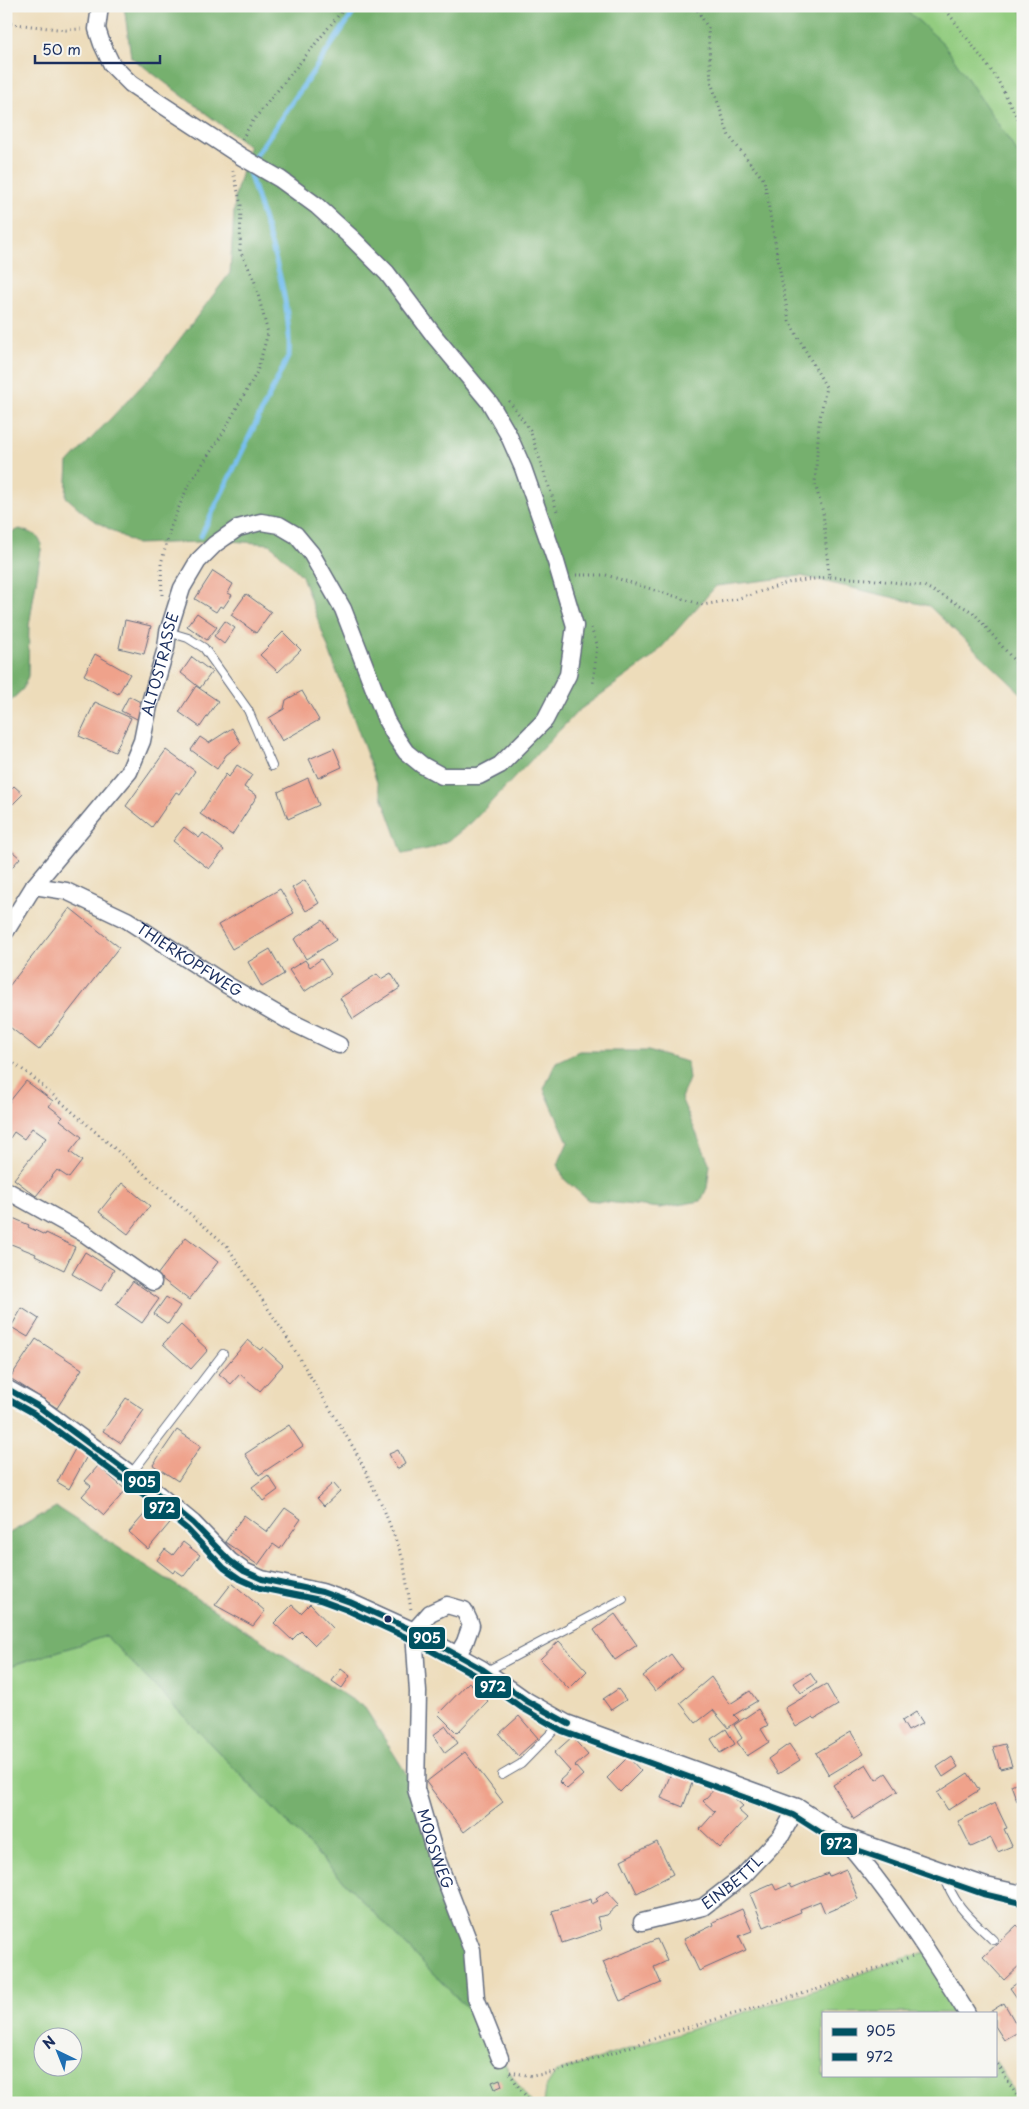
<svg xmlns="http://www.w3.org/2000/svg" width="1029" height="2109" font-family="'Playpen Sans',sans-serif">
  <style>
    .green { fill: #93cc80; stroke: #577e6f; fill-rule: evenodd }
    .forest { fill: #76b06e; stroke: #487066 }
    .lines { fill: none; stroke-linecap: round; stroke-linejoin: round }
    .stream { stroke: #77bfef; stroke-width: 5 }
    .building { fill: #efa28b }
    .lane-casing { stroke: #646c7e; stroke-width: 10 }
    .street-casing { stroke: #646c7e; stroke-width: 19 }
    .path { stroke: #646c7e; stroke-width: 3; stroke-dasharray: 1 4; stroke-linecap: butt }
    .lane { stroke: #fff; stroke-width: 8 }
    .street { stroke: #fff; stroke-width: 16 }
    .bus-1-casing { stroke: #f6f6f2; stroke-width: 10 }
    .bus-2-casing { stroke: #f6f6f2; stroke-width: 10 }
    .bus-1 { stroke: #005262; stroke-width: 6 }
    .bus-2 { stroke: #005262; stroke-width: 6 }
    .bus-dot { fill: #1b2f5e; stroke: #f6f6f2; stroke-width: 2 }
    .labels { text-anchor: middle; stroke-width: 4; stroke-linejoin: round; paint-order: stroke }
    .street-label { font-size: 15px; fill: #1b2f5e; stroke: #f6f6f2 }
    .line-badge { stroke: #f6f6f2; stroke-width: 2 }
    .badge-label { font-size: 14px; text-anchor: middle; font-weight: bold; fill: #fff }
  </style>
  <rect width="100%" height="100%" fill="#f6f6f2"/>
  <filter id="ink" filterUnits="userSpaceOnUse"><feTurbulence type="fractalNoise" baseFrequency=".02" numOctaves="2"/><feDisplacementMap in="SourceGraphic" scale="10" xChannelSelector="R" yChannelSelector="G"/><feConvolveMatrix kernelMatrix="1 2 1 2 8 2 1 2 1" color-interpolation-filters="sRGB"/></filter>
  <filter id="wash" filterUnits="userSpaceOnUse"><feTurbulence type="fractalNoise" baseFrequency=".0096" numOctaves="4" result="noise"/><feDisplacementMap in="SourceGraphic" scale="20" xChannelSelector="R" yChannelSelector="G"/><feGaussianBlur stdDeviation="1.12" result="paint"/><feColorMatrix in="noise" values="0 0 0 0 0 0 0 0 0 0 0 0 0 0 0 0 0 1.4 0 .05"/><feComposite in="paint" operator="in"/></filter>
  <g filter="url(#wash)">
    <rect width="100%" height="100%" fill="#eddcba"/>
    <!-- green -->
    <path class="green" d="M902,6H1018L1023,14V161Z
      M106,1636L488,2030C500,2056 513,2081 532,2103H6V1668ZM42,2036H72V2066H42Z
      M929,1951L967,2013H823V2075H995V2060L1021,2103H543L545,2089L556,2072L815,1990L902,1959Z"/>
    <!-- forest -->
    <path class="forest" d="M124,6H902L944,44L1023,161V695L929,606L801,576L716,586L653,657L578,711L472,822L451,839L432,848L403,854L302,576L270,544L231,541L136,544L90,518L66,497L68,463L154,373L230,273L235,196L249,146L131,57Z
      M20,529L36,535L42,544L29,626L28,676L23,689L6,705V534Z
      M579,1051H648L687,1062L689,1079L681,1098L710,1165L707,1188L701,1201L660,1208L588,1200L564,1179L558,1164L568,1142L544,1089L556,1062Z
      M56,1507L365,1708L416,1789L488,2030L106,1636L6,1668V1535Z"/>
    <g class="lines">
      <!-- stream -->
      <path class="stream" d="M254,158L358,6
        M201,536L289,355C292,294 265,228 248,168"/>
    </g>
    <g id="blocks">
      <!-- building -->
      <path class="building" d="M213,571L233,584L228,593L232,595L223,608L220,606L216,612L195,599Z
        M246,594L271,612L256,633L231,615Z
        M197,613L217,627L207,640L187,626Z
        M125,620L151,626L144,654L119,648Z
        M225,621L235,628L224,644L214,636Z
        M283,632L301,650L278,672L260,655Z
        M95,654L130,674L118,694L84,675Z
        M192,657L212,672L200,688L181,673Z
        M196,686L218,701L200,727L179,712Z
        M302,691L319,720L282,741L269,718L284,709L286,700Z
        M129,696L144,704L137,719L121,711Z
        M95,702L131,718L115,752L79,736Z
        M232,728L241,743L226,755L217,769L191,750L200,737L209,743Z
        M334,748L342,767L318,778L309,759Z
        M166,750L195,771L180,794L176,792L152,827L126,806Z
        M237,765L252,775L244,787L257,796L232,835L200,814L226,774L229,777Z
        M308,778L319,805L288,819L278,792Z
        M14,786L23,794L13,804L6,798V794Z
        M184,827L199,838L203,833L224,850L209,869L173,841Z
        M6,846L20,858L6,874Z
        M305,880L319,903L306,911L292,888Z
        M280,889L294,913L232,949L218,925Z
        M70,908L119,947L39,1050L6,1024V990Z
        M323,920L336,940L306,959L294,939Z
        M270,949L284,974L262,987L248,962Z
        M321,959L331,974L304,992L289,970L305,960L310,967Z
        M391,973L400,988L353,1019L340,998L377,974L381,979Z
        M26,1081L53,1101L49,1106L63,1117L60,1120L82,1137L70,1152L82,1161L69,1178L57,1170L36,1196L14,1179L46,1138L32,1128L24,1139L14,1132L6,1144V1106Z
        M122,1183L150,1206L128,1234L99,1212Z
        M6,1215L29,1225L28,1227L45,1235L46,1233L75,1247L64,1270L35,1256L36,1254L6,1242Z
        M186,1237L218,1262L189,1300L157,1275Z
        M85,1252L114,1270L101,1291L72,1274Z
        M133,1281L159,1299L142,1323L116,1305Z
        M166,1297L180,1306L168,1324L154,1314Z
        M22,1308L39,1319L28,1337L11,1327Z
        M181,1325L208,1350L191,1369L163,1344Z
        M36,1339L82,1369L57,1408L10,1378Z
        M248,1340L260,1350L263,1347L283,1365L260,1391L240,1374L231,1384L219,1374Z
        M126,1398L144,1410L121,1443L103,1431Z
        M289,1425L303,1446L259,1475L245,1454Z
        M177,1430L201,1446L178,1481L153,1465Z
        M75,1449L87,1456L69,1489L57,1482Z
        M398,1450L405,1464L397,1469L389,1454Z
        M98,1466L126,1490L104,1515L82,1496L91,1486L85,1481Z
        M268,1475L278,1490L263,1501L252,1487Z
        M333,1483L340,1491L324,1506L317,1498Z
        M155,1502L174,1518L148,1549L129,1532Z
        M285,1508L301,1519L280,1549L273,1544L258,1565L225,1542L244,1515L267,1532Z
        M183,1542L200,1555L184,1576L175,1570L173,1573L157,1560L165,1549L173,1555Z
        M232,1583L265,1611L253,1626L215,1605Z
        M310,1604L333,1628L315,1645L301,1631L292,1640L274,1623L292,1605L301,1613Z
        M615,1614L637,1645L615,1660L594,1630Z
        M559,1641L587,1671L569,1689L540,1659Z
        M671,1654L682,1669L655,1691L643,1676Z
        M341,1669L350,1676L342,1688L332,1681Z
        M810,1673L817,1683L801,1693L794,1683Z
        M711,1677L730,1704L750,1691L757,1701L734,1715L739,1720L728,1728L713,1710L696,1723L680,1703Z
        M469,1682L488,1701L457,1733L438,1714Z
        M826,1684L838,1705L815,1719L813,1717L796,1727L785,1708Z
        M618,1689L626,1700L611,1710L603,1699Z
        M758,1709L768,1725L761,1729L769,1742L747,1756L737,1742L742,1738L734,1725Z
        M916,1712L923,1723L908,1731L902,1721Z
        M519,1716L538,1738L518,1756L499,1734Z
        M446,1726L458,1743L445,1753L433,1735Z
        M726,1729L735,1744L720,1753L711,1739Z
        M851,1732L864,1754L829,1775L816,1753Z
        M572,1737L588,1755L575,1766L583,1775L567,1789L559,1781L570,1771L554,1753Z
        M789,1744L800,1760L778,1774L768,1759Z
        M1005,1744L1012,1766L1000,1769L993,1747Z
        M465,1752L503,1802L464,1832L426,1782Z
        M628,1757L641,1771L620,1792L607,1778Z
        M952,1757L958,1767L943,1777L937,1767Z
        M866,1764L876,1780L886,1773L898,1791L854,1819L833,1785Z
        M682,1769L695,1775L683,1807L661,1798L672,1771L680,1774Z
        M1023,1772V1799L1017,1801L1011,1785L1022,1780L1020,1773Z
        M968,1773L979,1790L948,1810L937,1793Z
        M719,1784L743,1806L738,1810L747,1818L720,1848L700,1829L715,1812L703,1801Z
        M995,1803L1007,1828L1004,1829L1012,1846L998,1852L991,1838L971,1847L958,1821Z
        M657,1842L673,1874L637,1893L621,1860Z
        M846,1869L858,1899L825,1913L820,1901L800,1909L801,1912L764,1927L750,1894L773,1884L776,1890L790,1884L792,1888L828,1873L829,1876Z
        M607,1891L619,1904L607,1915L597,1917L601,1930L562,1943L552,1911L591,1899L592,1904L598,1901L596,1899Z
        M742,1909L752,1931L739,1936L746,1950L699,1971L684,1939L714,1925L713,1922Z
        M1017,1925L1023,1931V1962L1004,1980L983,1957Z
        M657,1939L667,1961L654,1967L661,1983L620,2001L603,1962Z
        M1023,1979V2000L1020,2002L1010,1988Z
        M1004,2003L1020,2031L1004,2040L995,2026V2013H988Z
        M500,2079L502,2086L495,2089L492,2082Z"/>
    </g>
  </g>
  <g filter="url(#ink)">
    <use href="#blocks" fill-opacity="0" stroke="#646c7e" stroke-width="1"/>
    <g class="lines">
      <defs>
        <path id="lane" d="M168,632L188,638L204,648L248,710L272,766
          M131,1474L223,1354
          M485,1672L623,1599
          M502,1775L521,1764L563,1721
          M943,1873C955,1907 968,1916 993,1940"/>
        <g id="street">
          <path id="s1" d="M34,886L66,891L127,920L227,985L289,1021L339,1045"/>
          <path id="s2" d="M6,931L34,886L129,772L142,741L149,706L166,648L168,632L182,588L198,561L215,544L238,528L261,522L279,525L296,535L311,553L343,609L386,720L397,739L406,752L422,765L442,776H479L500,765L545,720L568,675L575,626L556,562L523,468L508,434L490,403L436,338L387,273L353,239L317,206L280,179L242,157L155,100L131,84L112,65L102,44L97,29L100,6"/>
          <path d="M6,1190L85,1234L153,1282"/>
          <path d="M6,1388L38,1406L159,1495L193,1523L230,1561L244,1571L262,1579L322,1592L350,1602L414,1631L482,1669L527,1701L566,1723L797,1807L840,1835L986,1886L1023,1894"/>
          <path id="s3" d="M414,1631L418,1692L416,1789L435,1854L472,1950L476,1998L500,2058"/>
          <path d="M414,1631L430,1613L447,1605L464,1610L471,1625L465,1642L457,1656"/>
          <path d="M841,1836C890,1891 928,1951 967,2013"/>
          <path id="s4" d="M642,1922L703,1907L743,1876L781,1836L797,1807"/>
        </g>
      </defs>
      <!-- lane casing -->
      <use href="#lane" class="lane-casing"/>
      <!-- street casing -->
      <use href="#street" class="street-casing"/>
      <!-- path -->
      <path class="path" d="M695,6L708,28L711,82L729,136L764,180L789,321L826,387L819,423L815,484L823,512L829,577L868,579L924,586L973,612L1023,671
        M943,6L996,77L1023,129
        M6,23L66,30L81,29
        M242,139L252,122L346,6
        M509,401L530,430L558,514
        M576,575H606L703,605L736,599L791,582L829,577
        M162,595L161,564L171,526L188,486L221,436L257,372L268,333L254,279L240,251L241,205L233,171
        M591,628L597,644L593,684
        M6,1058L30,1075L227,1246L286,1336L356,1452L383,1507L403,1559L411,1610
        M1021,1807L1023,1809
        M995,2060L1021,2103
        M510,2072L532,2076L556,2072L683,2029L815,1990L913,1956
        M510,2073L519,2088L532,2103"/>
      <!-- lane -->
      <use href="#lane" class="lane"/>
      <!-- street -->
      <use href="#street" class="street"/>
      <defs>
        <path id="bus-1" d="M6,1388L38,1406L159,1495L193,1523L230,1561L244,1571L262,1579L322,1592L350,1602L414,1631L482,1669L527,1701L569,1724"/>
        <path id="bus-2" d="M6,1398L33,1413L154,1502L187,1529L224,1568L240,1579L260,1588L320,1600L347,1610L410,1639L477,1676L522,1708L562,1731L793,1815L837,1843L983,1894L1021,1903"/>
      </defs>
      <!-- bus-1 casing -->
      <use href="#bus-1" class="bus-1-casing"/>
      <!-- bus-2 casing -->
      <use href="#bus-2" class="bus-2-casing"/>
      <!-- bus-1 -->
      <use href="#bus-1" class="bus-1"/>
      <!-- bus-2 -->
      <use href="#bus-2" class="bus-2"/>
    </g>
  </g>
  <!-- markers -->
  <circle class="bus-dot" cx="388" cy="1619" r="4.5"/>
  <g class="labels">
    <!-- street labels -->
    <g class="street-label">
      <text dy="5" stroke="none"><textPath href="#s2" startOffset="314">ALTOSTRASSE</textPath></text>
      <text dy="5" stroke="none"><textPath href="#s1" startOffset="174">THIERKOPFWEG</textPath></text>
      <text dy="5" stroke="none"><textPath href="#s3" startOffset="221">MOOSWEG</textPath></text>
      <text dy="5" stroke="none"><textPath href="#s4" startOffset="101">EINBETTL</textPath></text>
    </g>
  </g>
  <g class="line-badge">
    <rect x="123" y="1470" width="38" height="24" rx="5" fill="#005262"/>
    <rect x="143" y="1496" width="38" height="24" rx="5" fill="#005262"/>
    <rect x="408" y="1626" width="38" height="24" rx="5" fill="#005262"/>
    <rect x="474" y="1675" width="38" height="24" rx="5" fill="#005262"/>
    <rect x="820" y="1832" width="38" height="24" rx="5" fill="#005262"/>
  </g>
  <g class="badge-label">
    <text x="142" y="1487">905</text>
    <text x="162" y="1513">972</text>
    <text x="427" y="1643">905</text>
    <text x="493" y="1692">972</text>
    <text x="839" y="1849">972</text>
  </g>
  <!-- margin -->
  <rect width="1029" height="2109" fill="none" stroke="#f6f6f2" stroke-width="25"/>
  <!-- legend -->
  <rect x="822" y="2012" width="175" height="65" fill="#f6f6f2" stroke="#9ea6b7"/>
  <rect x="832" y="2028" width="25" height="8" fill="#005262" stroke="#9ea6b7"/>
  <text x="866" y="2036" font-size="15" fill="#1b2f5e">905</text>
  <rect x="832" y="2053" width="25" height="8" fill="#005262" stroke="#9ea6b7"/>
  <text x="866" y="2062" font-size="15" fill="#1b2f5e">972</text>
  <!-- north arrow -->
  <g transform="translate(58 2052) rotate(317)"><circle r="24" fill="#f6f6f2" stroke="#9ea6b7"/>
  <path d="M0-4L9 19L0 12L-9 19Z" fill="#1f6fb2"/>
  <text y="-8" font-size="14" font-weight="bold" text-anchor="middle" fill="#1b2f5e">N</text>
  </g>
  <!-- scale -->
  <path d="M35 55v8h125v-8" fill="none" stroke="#1b2f5e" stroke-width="2.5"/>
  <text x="42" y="55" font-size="15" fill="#1b2f5e" stroke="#f6f6f2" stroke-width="4" paint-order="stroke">50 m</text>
</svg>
